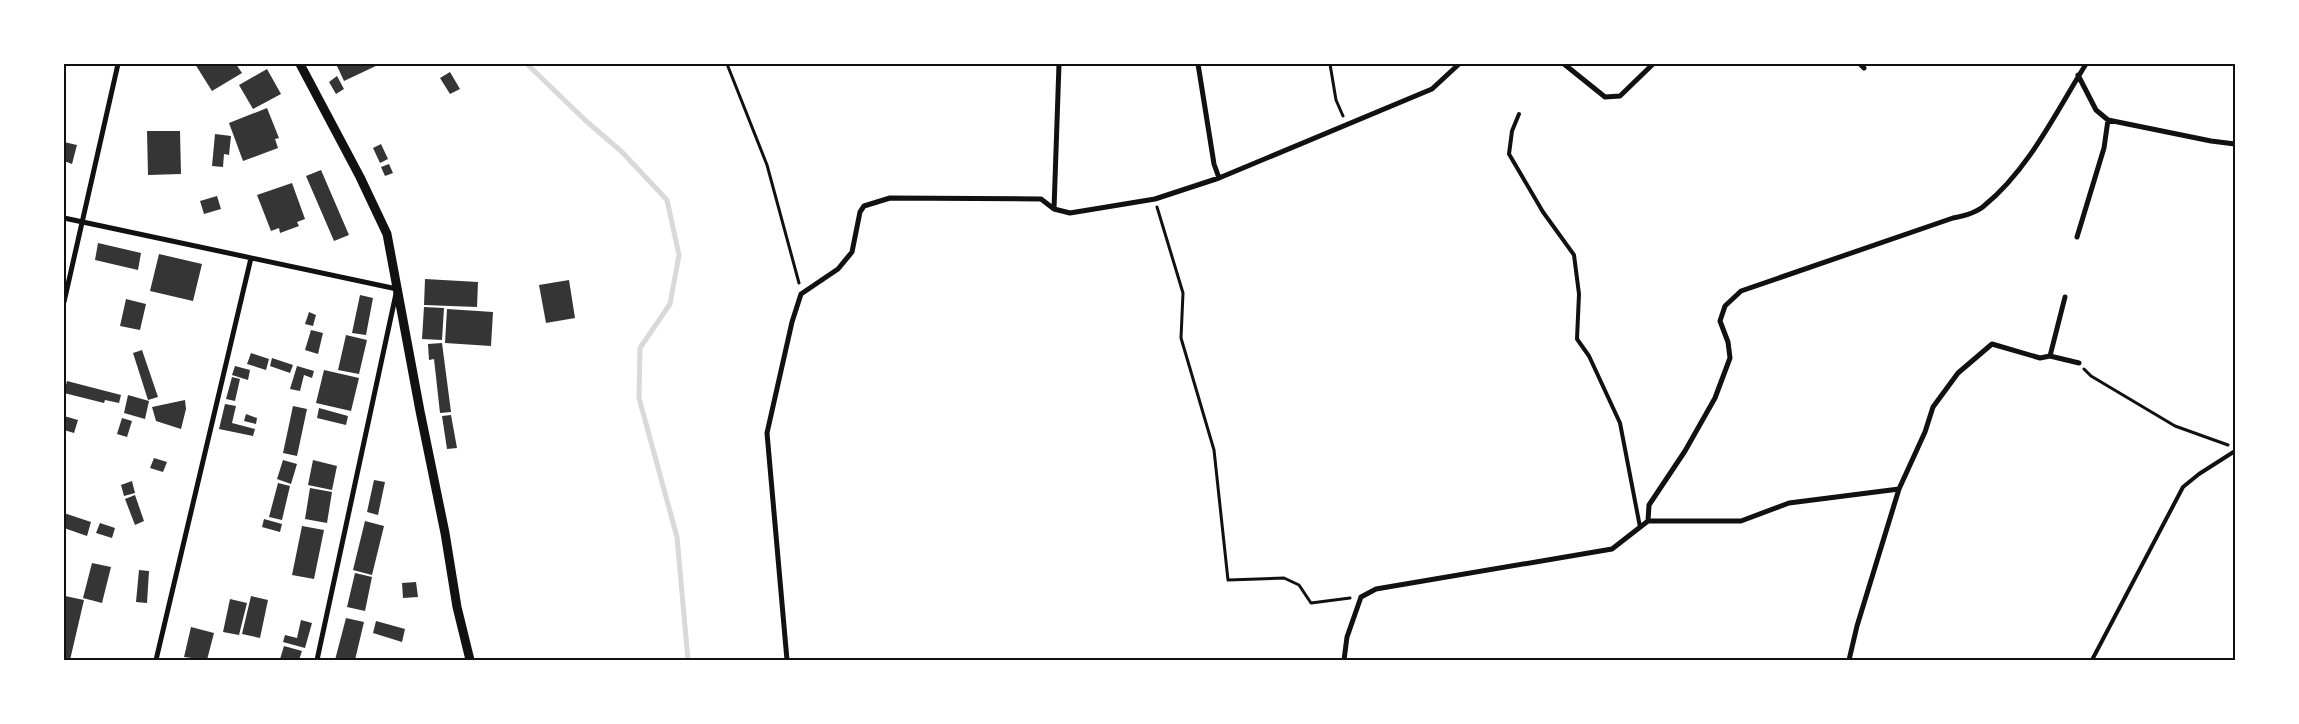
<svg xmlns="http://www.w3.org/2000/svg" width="2299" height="724" font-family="'Fira Sans Condensed',sans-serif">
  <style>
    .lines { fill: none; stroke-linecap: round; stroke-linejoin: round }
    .stream { stroke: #d9d9d9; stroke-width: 5 }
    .building { fill: #353535 }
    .path { stroke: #111; stroke-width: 3 }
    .service { stroke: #111; stroke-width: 4 }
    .minor { stroke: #111; stroke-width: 5 }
    .tertiary { stroke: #111; stroke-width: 9 }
    .neatline { fill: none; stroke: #111; stroke-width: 2 }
  </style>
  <rect width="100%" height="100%" fill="#fff"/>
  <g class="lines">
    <!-- stream -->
    <path class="stream" d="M527,64L585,120L622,152L667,200L679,255L670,304L640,348L639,398L677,537L688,660"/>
  </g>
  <!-- building -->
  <path class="building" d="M195,64H236L242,73L212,91Z
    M343,64H380L344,81L337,66Z
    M267,69L281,94L253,109L239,85Z
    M450,72L460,89L450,94L440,78Z
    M337,76L344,89L336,94L329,82Z
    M267,108L279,138L275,139L278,148L243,161L229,123Z
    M147,131H180L181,174L148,175Z
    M215,134L231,136L229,155L224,154L223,167L212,166Z
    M64,142L77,145L72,164L64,161Z
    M381,144L388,159L380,163L373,148Z
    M389,164L393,173L385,176L381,167Z
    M321,170L349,235L334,241L306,176Z
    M292,183L305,219L297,222L299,226L280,233L279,228L271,231L257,195Z
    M217,196L221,209L204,214L200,201Z
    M98,243L141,253L138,270L95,260Z
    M159,254L202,264L193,301L150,291Z
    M425,279L478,282L477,307L424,305Z
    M569,280L575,318L546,323L539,285Z
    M360,295L373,298L366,335L352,333Z
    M126,299L146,304L140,330L120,326Z
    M424,307L444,308L442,340L422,339Z
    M447,309L493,312L491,346L445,343Z
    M309,312L316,315L313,326L305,324Z
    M311,330L323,333L318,354L305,350Z
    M346,335L367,340L359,374L338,370Z
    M442,343L451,412L440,413L434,359L429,360L428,344Z
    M142,350L158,397L148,400L133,353Z
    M251,353L269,359L266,370L247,364Z
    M272,358L293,365L290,373L270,366Z
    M235,366L250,370L248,380L232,375Z
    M297,366L314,371L312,378L304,375L300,391L290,389Z
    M324,370L359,378L351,411L316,403Z
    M232,377L240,379L235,401L226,399Z
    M67,381L121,395L119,403L105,400L104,403L64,393Z
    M128,395L149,401L145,419L124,413Z
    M185,400L186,409L181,429L156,421L152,407Z
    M225,404L236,406L232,423L255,429L253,436L219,429Z
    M293,406L307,409L297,456L283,453Z
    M319,408L348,416L346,425L317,418Z
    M246,414L257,418L256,424L244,421Z
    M451,415L457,448L447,449L442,416Z
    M64,416L78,420L74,433L64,430Z
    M122,418L132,421L127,437L117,434Z
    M154,458L167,462L163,472L150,468Z
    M283,460L297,464L291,484L277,479Z
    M313,460L337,466L332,490L308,485Z
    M374,480L385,482L378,515L367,512Z
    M132,481L135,493L124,496L121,485Z
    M278,483L290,486L282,520L269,517Z
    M310,488L332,492L327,523L305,519Z
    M135,495L144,521L135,525L125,499Z
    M64,513L91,522L87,536L64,528Z
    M264,519L282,524L280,532L262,527Z
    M365,521L384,526L372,575L353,570Z
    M100,523L115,528L112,538L96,533Z
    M302,526L324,530L314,579L292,575Z
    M92,563L111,567L102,603L83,598Z
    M139,570L149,571L147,603L136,602Z
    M355,573L372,577L365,611L347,607Z
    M416,582L418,597L403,598L402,583Z
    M65,596L84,600L70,660H64Z
    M251,596L268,600L260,638L242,634Z
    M230,599L247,603L239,635L223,632Z
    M346,618L364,622L355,660H335Z
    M301,620L312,623L305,648L283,642L285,635L297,638Z
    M376,621L405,629L402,642L373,633Z
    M191,627L214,633L207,660L184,657Z
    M284,646L302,651L299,660L280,659Z"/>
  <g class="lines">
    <!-- path -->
    <path class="path" d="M727,64L767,165L799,283
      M1330,64L1336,100L1343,116
      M1157,207L1183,293L1181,338L1214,450L1228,580L1284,578L1299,585L1311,603L1350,598
      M2084,369L2091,376L2175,426L2228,445"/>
    <!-- service -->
    <path class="service" d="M1519,114L1512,131L1509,154L1543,212L1574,255L1579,294L1577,339L1589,356L1620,423L1640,527
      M2092,660L2183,487L2199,474L2235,451"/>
    <!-- minor -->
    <path class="minor" d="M1198,64L1214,164L1219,178
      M1564,64L1605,97L1620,96L1653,64
      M1860,64L1864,68
      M2078,75L2096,110L2108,120L2211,141L2235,144
      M1054,209L1059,64
      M64,218L397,289L317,660
      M2077,237L2104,148L2108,120
      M64,302L118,64
      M2050,356L2065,297
      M1648,521L1649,505L1685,451L1715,398L1730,358L1728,342L1720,321L1725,306L1741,291L1953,218C1964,216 1977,213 1985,205C2029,169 2056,112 2086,64
      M156,660L251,258
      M787,660L767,433L792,322L801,294L838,269L852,252L860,212L864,206L890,198L1041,199L1054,209L1070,213L1155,199L1219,178L1432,89L1459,64
      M1344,660L1347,637L1361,597L1376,589L1612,549L1648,521H1741L1789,503L1899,489
      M1849,660L1857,626L1899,489L1925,432L1933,407L1958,373L1992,344L2040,358L2050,356L2079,363"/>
    <!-- tertiary -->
    <path class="tertiary" d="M300,64L360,177L387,234L420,411L445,533L457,607L470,660"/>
  </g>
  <!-- border -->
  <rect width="2299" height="724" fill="none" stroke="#ffffff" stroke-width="130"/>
  <rect x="65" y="65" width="2169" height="594" class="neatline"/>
</svg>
